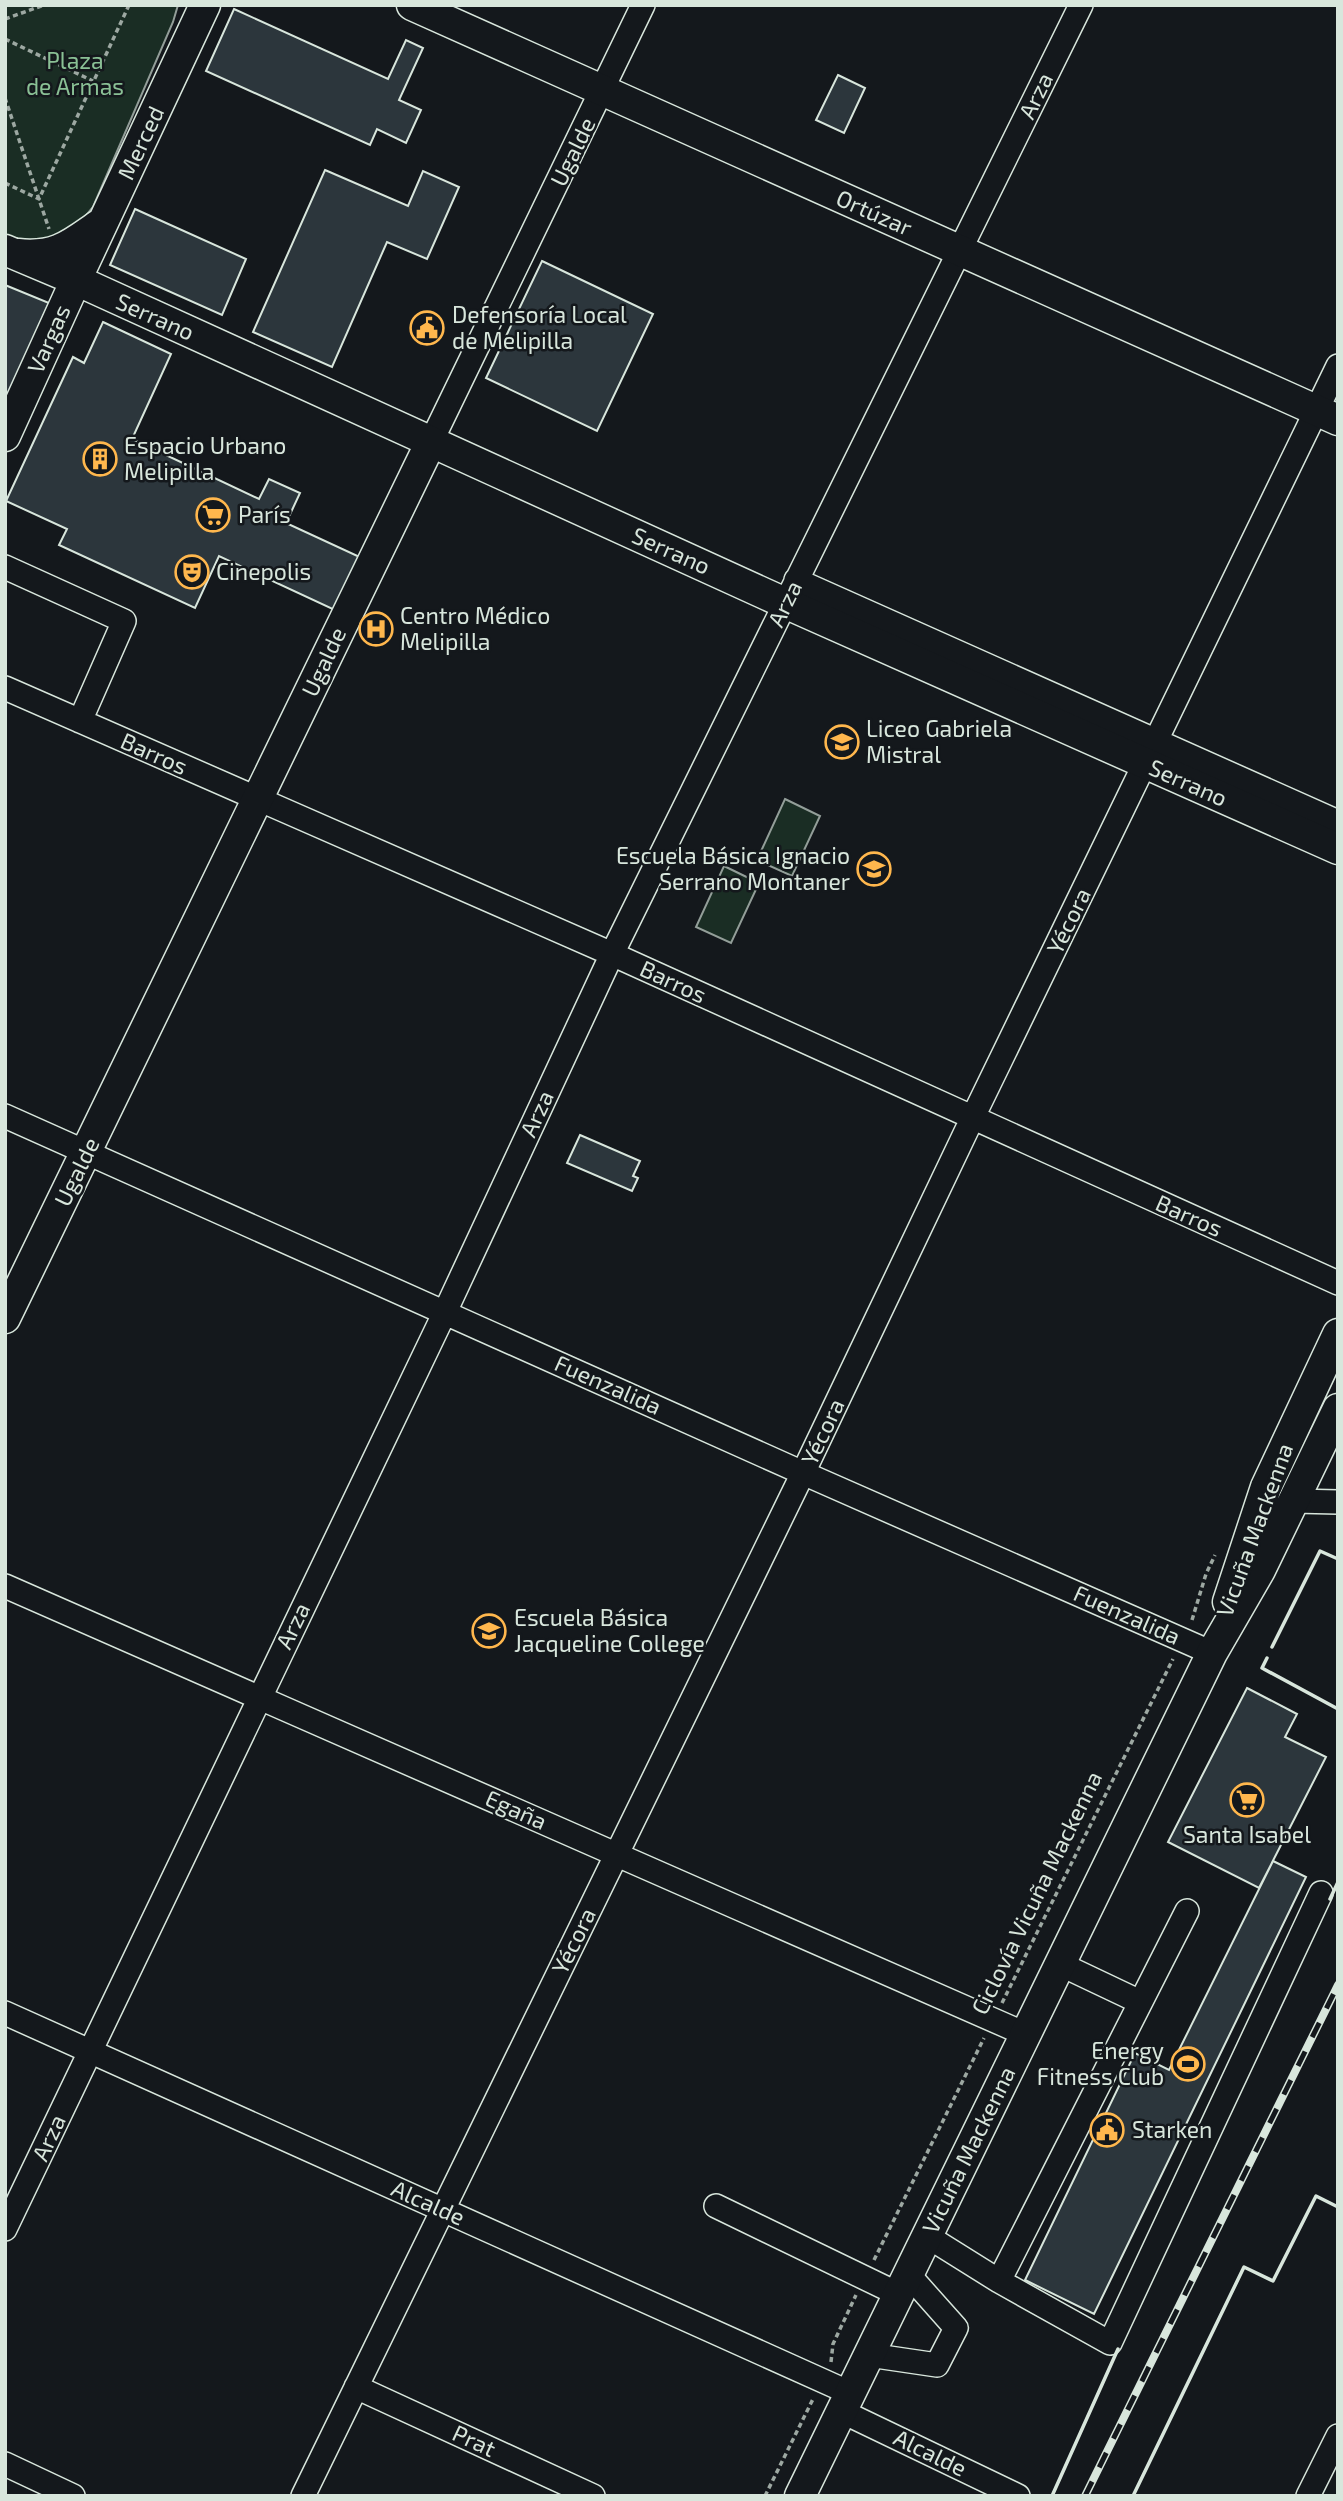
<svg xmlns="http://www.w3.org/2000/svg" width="1343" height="2501" font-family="'Exo 2',sans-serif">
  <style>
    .green { fill: #1a2d24; stroke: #939e99; stroke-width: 2 }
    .building { fill: #2c363c; stroke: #d8e6dc; stroke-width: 2 }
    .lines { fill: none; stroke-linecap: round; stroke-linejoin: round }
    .minor-casing { stroke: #d8e6dc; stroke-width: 26 }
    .major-casing { stroke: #d8e6dc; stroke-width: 33 }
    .path { stroke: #9da8a2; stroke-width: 3.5; stroke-dasharray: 5 3.5; stroke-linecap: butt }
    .minor { stroke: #14181c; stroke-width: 23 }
    .major { stroke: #14181c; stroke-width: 30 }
    .rail-casing { stroke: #d8e6dc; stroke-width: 8 }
    .rail { stroke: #14181c; stroke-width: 5; stroke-dasharray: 16; stroke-linecap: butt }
    .wall { stroke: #d8e6dc; stroke-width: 3.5 }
    .labels { text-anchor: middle; stroke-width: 5; stroke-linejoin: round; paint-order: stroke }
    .park-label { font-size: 23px; fill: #8ac095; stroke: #14181c }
    .street-label { font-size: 23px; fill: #d8e6dc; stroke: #14181c }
    .poi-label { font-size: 23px; fill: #d8e6dc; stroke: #14181c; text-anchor: start }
  </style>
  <rect width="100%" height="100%" fill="#14181c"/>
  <!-- green -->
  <path class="green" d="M5,5H178L173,22L93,207L80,223L50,244L17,240L5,235Z
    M785,799L820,816L792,876L757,860Z
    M724,866L759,883L731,943L696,927Z"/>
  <!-- building -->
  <path class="building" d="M234,9L388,79L406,40L423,48L399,100L421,110L406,143L377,129L370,145L206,71Z
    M838,75L865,88L844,133L816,120Z
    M325,170L408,206L423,171L459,187L427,259L387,242L332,367L253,332Z
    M135,209L246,259L222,315L110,265Z
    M542,261L653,314L597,431L486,378Z
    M5,285L49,303L5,403Z
    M103,322L171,354L132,439L259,499L269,479L300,493L286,523L364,559L339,612L219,556L195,608L59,545L67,529L6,501L73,357L84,363Z
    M580,1135L640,1161L633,1176L638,1178L632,1191L567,1163Z
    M1247,1688L1297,1714L1285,1737L1326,1757L1259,1888L1168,1842Z
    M1273,1861L1306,1877L1094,2314L1025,2280L1135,2053L1169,2070Z"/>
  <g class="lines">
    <defs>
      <path id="minor" d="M431,442L643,5
        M5,567L124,621L80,721
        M796,580L1338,822
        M5,688L612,954L1338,1283
        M5,1116L803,1473L1212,1653
        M1294,1501L1338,1502
        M5,1586L1025,2034
        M1060,1964L1140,2002
        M5,2013L850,2393
        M716,2206L898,2294
        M5,2229L445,1312L612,954L1081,5
        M927,2236L999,2281L1110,2343L1321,1893
        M999,2281L1187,1911
        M869,2355L937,2365L956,2328L908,2274
        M356,2387L593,2496
        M841,2411L1018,2496
        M5,2464L73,2496
        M303,2496L803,1473L972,1119L1338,366
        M1308,2496L1338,2436"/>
      <path id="major" d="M412,5L1338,420
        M5,250L76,280L785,603L1338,849
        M18,254C57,258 71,244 100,224
        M5,436L76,280L205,5
        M5,1318L431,442
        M1228,1602L1266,1487L1338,1334
        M800,2496L1212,1653L1260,1570L1338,1409"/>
    </defs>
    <!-- minor casing -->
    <use href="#minor" class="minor-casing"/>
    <!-- major casing -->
    <use href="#major" class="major-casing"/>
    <!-- path -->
    <path class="path" d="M5,19L44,5
      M5,39L93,81
      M5,98L49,229
      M5,183L39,199L129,5
      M1192,1620L1206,1574L1215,1555
      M1002,2003L1173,1659
      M874,2260L984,2038
      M831,2362L833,2344L856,2295
      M765,2496L814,2397"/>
    <!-- minor -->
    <use href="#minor" class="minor"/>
    <!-- major -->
    <use href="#major" class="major"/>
    <defs>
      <path id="rail" d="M1085,2496L1338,1985"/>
    </defs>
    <!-- rail casing -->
    <use href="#rail" class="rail-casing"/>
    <!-- rail -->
    <use href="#rail" class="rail"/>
    <!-- wall -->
    <path class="wall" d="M1272,1647L1320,1551L1338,1559
      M1267,1658L1262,1668L1338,1709
      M1330,1899L1338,1882
      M1052,2496L1118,2349
      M1133,2496L1244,2267L1273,2281L1316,2196L1338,2207"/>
  </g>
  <!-- icons -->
  <defs>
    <symbol id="civic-ring" viewBox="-11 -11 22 22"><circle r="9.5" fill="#14181c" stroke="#ffb74d" stroke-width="1.5"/><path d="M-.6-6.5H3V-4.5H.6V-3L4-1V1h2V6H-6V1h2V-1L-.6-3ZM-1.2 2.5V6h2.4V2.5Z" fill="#ffb74d"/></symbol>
    <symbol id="building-ring" viewBox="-11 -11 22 22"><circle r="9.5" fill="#14181c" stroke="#ffb74d" stroke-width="1.5"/><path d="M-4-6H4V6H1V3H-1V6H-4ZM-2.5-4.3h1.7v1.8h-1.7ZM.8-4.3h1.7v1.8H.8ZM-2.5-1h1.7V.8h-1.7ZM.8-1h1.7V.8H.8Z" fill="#ffb74d"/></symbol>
    <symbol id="supermarket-ring" viewBox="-11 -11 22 22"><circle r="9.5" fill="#14181c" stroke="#ffb74d" stroke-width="1.5"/><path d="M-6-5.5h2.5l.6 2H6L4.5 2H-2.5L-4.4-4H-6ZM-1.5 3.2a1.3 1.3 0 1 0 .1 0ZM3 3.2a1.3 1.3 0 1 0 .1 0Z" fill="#ffb74d"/></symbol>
    <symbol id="theatre-ring" viewBox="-11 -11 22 22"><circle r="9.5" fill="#14181c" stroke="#ffb74d" stroke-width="1.5"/><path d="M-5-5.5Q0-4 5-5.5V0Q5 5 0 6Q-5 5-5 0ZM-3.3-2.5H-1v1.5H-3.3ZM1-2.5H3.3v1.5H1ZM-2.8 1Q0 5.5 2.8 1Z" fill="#ffb74d"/></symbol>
    <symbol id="hospital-ring" viewBox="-11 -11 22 22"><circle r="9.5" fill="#14181c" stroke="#ffb74d" stroke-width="1.5"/><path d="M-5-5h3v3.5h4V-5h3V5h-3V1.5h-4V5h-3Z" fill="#ffb74d"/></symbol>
    <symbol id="school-ring" viewBox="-11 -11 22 22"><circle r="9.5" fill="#14181c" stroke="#ffb74d" stroke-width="1.5"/><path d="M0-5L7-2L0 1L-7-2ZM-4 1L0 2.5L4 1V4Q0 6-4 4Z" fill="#ffb74d"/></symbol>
    <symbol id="stadium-ring" viewBox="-11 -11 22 22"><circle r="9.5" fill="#14181c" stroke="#ffb74d" stroke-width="1.5"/><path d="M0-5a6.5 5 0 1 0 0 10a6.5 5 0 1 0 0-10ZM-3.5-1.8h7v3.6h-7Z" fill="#ffb74d"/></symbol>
  </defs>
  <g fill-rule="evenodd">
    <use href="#civic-ring" x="408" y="309" width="38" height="38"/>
    <use href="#building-ring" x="81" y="440" width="38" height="38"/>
    <use href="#supermarket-ring" x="194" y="496" width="38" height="38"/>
    <use href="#theatre-ring" x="173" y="553" width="38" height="38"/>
    <use href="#hospital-ring" x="357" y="610" width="38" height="38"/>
    <use href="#school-ring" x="823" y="723" width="38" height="38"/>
    <use href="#school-ring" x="855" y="850" width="38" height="38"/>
    <use href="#school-ring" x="470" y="1612" width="38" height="38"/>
    <use href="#supermarket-ring" x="1228" y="1781" width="38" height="38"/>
    <use href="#stadium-ring" x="1169" y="2045" width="38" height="38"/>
    <use href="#civic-ring" x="1088" y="2111" width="38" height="38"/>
  </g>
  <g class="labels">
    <!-- park labels -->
    <g class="park-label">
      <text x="75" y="69">Plaza<tspan x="75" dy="26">de Armas</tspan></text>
    </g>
    <!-- street labels -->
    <g class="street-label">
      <text transform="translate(1036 96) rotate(-64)" y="8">Arza</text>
      <text transform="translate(141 143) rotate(-65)" y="8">Merced</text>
      <text transform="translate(573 152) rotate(-64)" y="8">Ugalde</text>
      <text transform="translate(874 213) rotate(24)" y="8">Ortúzar</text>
      <text transform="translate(155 317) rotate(24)" y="8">Serrano</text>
      <text transform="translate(49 339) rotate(-66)" y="8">Vargas</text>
      <text transform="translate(671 551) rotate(24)" y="8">Serrano</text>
      <text transform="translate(785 604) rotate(-64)" y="8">Arza</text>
      <text transform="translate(324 662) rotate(-65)" y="8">Ugalde</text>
      <text transform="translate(154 754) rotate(24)" y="8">Barros</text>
      <text transform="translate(1188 783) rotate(24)" y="8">Serrano</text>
      <text transform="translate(1069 921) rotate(-64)" y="8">Yécora</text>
      <text transform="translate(673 982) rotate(25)" y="8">Barros</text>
      <text transform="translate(537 1114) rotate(-65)" y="8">Arza</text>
      <text transform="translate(77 1172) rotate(-64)" y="8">Ugalde</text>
      <text transform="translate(1189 1216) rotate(24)" y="8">Barros</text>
      <text transform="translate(608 1385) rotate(24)" y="8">Fuenzalida</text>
      <text transform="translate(823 1432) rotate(-65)" y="8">Yécora</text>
      <text transform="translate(1255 1530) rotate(-70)" y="8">Vicuña Mackenna</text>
      <text transform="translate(1127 1615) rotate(24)" y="8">Fuenzalida</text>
      <text transform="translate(293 1626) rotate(-64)" y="8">Arza</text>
      <text transform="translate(516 1810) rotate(24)" y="8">Egaña</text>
      <text transform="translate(1037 1893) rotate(-64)" y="8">Ciclovía Vicuña Mackenna</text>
      <text transform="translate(574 1941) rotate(-64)" y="8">Yécora</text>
      <text transform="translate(49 2138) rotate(-65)" y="8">Arza</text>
      <text transform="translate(969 2150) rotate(-64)" y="8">Vicuña Mackenna</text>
      <text transform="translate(428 2203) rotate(24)" y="8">Alcalde</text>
      <text transform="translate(474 2441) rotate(25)" y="8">Prat</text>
      <text transform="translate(930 2453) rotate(26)" y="8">Alcalde</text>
    </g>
    <!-- poi labels -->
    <g class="poi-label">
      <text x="452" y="323">Defensoría Local<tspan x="452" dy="26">de Melipilla</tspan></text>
      <text x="124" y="454">Espacio Urbano<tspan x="124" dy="26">Melipilla</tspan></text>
      <text x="238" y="523">París</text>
      <text x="216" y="580">Cinepolis</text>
      <text x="400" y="624">Centro Médico<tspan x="400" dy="26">Melipilla</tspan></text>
      <text x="866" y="737">Liceo Gabriela<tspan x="866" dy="26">Mistral</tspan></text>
      <text x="850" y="864" text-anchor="end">Escuela Básica Ignacio<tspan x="850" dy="26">Serrano Montaner</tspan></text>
      <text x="514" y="1626">Escuela Básica<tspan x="514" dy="26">Jacqueline College</tspan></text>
      <text x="1247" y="1843" text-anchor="middle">Santa Isabel</text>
      <text x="1164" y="2059" text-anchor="end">Energy<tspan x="1164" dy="26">Fitness Club</tspan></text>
      <text x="1132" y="2138">Starken</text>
    </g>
  </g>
  <!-- border -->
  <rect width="1343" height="2501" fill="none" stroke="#d8e6dc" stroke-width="14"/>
</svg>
